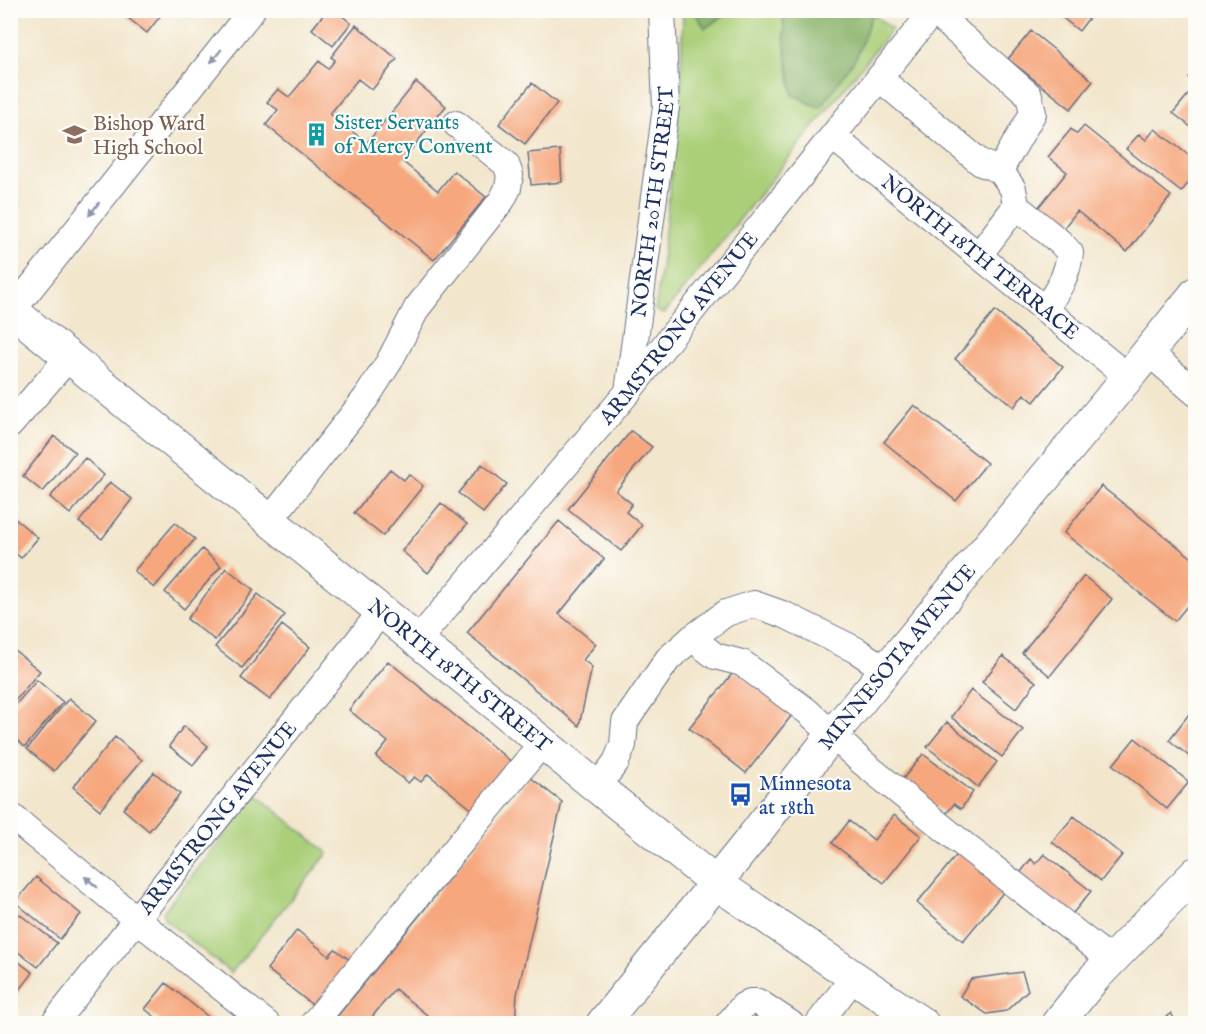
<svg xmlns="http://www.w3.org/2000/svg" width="1206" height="1034" font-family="'IM FELL English',serif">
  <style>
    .green { fill: #abcf79; stroke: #637f6c; stroke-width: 1.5 }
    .forest { fill: #88b269; stroke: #527064; stroke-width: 1.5 }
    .building { fill: #f6a77e }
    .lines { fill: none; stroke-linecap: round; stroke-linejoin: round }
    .minor-casing { stroke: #666f84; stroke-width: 28 }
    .major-casing { stroke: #666f84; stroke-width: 34 }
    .minor { stroke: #fff; stroke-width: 26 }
    .major { stroke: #fff; stroke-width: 32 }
    .oneway { fill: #8d97ae }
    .labels { text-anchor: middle; stroke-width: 4.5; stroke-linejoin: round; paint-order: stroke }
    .culture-label { font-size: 21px; fill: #0d838f; stroke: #fdfcf7; text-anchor: start }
    .education-label { font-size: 21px; fill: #785e54; stroke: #fdfcf7; text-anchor: start }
    .street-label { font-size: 21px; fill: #1b2f5e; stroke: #fdfcf7 }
    .transit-label { font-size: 21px; fill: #164399; stroke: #fdfcf7; text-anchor: start }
  </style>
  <rect width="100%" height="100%" fill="#fdfcf7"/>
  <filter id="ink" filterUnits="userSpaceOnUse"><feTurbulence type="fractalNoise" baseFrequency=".0167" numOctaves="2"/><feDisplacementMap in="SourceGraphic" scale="12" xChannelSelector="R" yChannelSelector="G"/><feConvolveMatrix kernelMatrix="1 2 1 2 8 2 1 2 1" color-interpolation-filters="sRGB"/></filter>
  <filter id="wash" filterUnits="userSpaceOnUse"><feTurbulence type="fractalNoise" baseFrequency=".008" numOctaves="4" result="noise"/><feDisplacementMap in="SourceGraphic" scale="24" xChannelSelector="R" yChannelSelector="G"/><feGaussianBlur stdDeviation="1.35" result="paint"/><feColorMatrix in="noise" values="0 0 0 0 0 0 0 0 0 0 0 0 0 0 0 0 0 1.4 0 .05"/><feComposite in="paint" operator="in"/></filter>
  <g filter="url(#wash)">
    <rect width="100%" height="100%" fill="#f2e6cc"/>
    <!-- green -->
    <path class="green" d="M683,11H694L705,28L731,11H783L785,47L793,95L857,56L872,14L892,29L664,314L655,310L663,252L681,80Z
      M257,795L328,853L231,973L164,919L163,912Z"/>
    <!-- forest -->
    <path class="forest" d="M868,10L872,14L857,56L820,108L793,95L785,47L783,11Z
      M694,11H731L705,28Z"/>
    <g id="blocks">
      <!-- building -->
      <path class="building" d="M124,10H165L147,33L122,13Z
        M327,10H335L351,23L333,46L312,29Z
        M1053,10H1095L1079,31Z
        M356,25L397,59L372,90L358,79L330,114L367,143L416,82L446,106L402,161L438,191L454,171L486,197L434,260L266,125L278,110L267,102L278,89L289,97L319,61L328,69L335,60L331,57Z
        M1031,31L1093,81L1071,109L1008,59Z
        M1196,70V83L1189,78Z
        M532,83L557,103L525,144L499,124Z
        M1192,90L1196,93V131L1173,113Z
        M1084,126L1171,196L1127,252L1077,211L1059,234L1033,214L1067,172L1048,157L1071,129L1077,134Z
        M1155,129L1196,161V174L1181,192L1126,149L1139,134L1146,140Z
        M560,150L562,182L531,185L528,153Z
        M995,311L1063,367L1034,402L1024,394L1014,407L955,359Z
        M914,405L987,463L956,501L884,442Z
        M631,431L652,447L616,491L632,504L626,512L642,525L621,551L568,509Z
        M54,436L75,452L43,492L23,476Z
        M85,458L104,475L70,514L50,497Z
        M482,464L507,484L483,513L458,493Z
        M390,469L404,480L409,474L423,486L383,536L354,513Z
        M110,482L132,499L102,539L79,522Z
        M1101,486L1196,561V595L1175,621L1064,533Z
        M441,503L467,524L428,573L402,551Z
        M12,516L38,538L21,558L10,549V517Z
        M559,521L604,559L559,614L596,644L583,660L592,667L579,726L467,633Z
        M175,523L195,539L154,588L134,571Z
        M202,549L221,566L184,609L165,592Z
        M226,568L254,590L215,640L187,619Z
        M1084,576L1112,599L1050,676L1022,653Z
        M258,594L285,615L242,668L215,647Z
        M282,625L310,647L270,700L241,678Z
        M14,650L40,671L10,707V655Z
        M1003,656L1036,682L1016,709L982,682Z
        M388,661L513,763L474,811L428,774L421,782L414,777L408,783L376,757L388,742L349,710Z
        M735,670L792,715L746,773L689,728Z
        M37,680L63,702L25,747L10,734V711Z
        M971,690L1023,730L1002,757L951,717Z
        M69,698L96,721L54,771L27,749Z
        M1189,714L1196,719V762L1169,740Z
        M947,722L997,762L978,787L927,747Z
        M184,726L208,746L193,765L169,746Z
        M115,737L142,760L100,810L73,787Z
        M1135,738L1189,782L1167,809L1113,765Z
        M923,754L973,792L961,809L954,804L946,814L902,780Z
        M154,772L180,794L149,831L123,809Z
        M530,777L562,802L517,994L515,1024H438L395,989L366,1024H331L419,916Z
        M894,815L921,836L884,883L832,843L849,821L874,840Z
        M1074,816L1122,855L1101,881L1052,842Z
        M960,851L1006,889L963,941L917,903Z
        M1044,854L1091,891L1069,918L1017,877L1031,859L1036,864Z
        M36,877L81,914L60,939L15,902Z
        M10,907L57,943L38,967L10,946Z
        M297,930L329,956L335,949L351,961L315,1007L267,969Z
        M10,955L33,973L12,1000L10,998Z
        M1022,972L1028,990L1006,1011L987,1014L960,996L971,979Z
        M166,983L217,1024H164L145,1009Z
        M1171,1013L1177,1024H1161Z"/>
    </g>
  </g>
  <g filter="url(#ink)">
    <use href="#blocks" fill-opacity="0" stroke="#666f84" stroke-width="1.5"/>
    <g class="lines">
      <defs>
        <g id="minor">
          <path d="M879,78L981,163L1000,170L1033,113L1029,95L933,11"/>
          <path id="s1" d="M833,137L1128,377"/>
          <path d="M1016,206L1061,243L1070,253C1067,277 1058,290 1045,309"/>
          <path d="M979,255L1016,206L1013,189L1000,170"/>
          <path d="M13,310L252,10"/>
          <path d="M1148,352L1196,393"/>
          <path id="s2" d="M628,392L666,107L662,10"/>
          <path d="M10,425L69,357"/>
          <path d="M270,520L366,398L389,362L417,308L502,200L508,188L510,175L506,164L456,124"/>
          <path d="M692,638L715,656L742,663L807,711L862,762L968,848L1111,960"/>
          <path id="s3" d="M417,641L628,392L674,333L934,10"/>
          <path d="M597,787L616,762L623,745L625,722L668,659L692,638L726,613L754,604L785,615L856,650L886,670"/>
          <path d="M10,815L136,919L267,1024"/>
          <path id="s4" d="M53,1024L381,612"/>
          <path d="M313,1024L542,743"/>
          <path d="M728,1024L743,1006L750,1002H758L791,1024"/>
          <path d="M818,1024L854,977"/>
        </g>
        <g id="major">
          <path id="s5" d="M10,309L592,783L716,883L923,1024"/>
          <path id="s6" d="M602,1024L748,843L832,735L1128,377L1196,293"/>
          <path d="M1057,1024L1095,977L1196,873"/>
        </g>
      </defs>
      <!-- minor casing -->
      <use href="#minor" class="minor-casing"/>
      <!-- major casing -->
      <use href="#major" class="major-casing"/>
      <!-- minor -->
      <use href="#minor" class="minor"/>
      <!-- major -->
      <use href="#major" class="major"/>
    </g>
    <!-- one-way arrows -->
    <defs><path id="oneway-solid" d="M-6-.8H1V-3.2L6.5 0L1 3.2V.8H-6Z" transform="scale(1.5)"/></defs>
    <g class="oneway">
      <use href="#oneway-solid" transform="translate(216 56) rotate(129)"/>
      <use href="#oneway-solid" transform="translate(94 209) rotate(128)"/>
      <use href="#oneway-solid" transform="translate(91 882) rotate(-140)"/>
    </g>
  </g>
  <!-- icons -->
  <defs>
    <symbol id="building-bare" viewBox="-9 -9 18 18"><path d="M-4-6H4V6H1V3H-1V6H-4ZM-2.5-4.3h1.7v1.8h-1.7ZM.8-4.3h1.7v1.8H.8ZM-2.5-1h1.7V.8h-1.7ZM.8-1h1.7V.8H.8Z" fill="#0f9aa8" stroke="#fdfcf7" stroke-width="2.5" paint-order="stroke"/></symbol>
    <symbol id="school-bare" viewBox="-9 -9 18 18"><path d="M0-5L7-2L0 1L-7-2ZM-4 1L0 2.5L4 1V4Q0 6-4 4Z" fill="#8d6e63" stroke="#fdfcf7" stroke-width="2.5" paint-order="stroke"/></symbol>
    <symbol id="bus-bare" viewBox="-9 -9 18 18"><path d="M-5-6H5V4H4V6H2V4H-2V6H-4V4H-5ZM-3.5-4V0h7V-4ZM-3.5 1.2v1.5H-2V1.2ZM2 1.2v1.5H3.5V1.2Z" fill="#1a4fb4" stroke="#fdfcf7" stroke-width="2.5" paint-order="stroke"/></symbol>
  </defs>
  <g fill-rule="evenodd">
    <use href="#building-bare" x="300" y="118" width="33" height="33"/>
    <use href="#school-bare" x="58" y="118" width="33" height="33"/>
    <use href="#bus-bare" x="724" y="778" width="33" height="33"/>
  </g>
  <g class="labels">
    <!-- culture labels -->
    <g class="culture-label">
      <text x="334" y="129">Sister Servants<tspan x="334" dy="24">of Mercy Convent</tspan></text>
    </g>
    <!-- education labels -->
    <g class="education-label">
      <text x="93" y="130">Bishop Ward<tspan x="93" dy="24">High School</tspan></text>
    </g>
    <!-- street labels -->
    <g class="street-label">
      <text dy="7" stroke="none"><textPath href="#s2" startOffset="192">NORTH 20TH STREET</textPath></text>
      <text dy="7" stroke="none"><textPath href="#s1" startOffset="190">NORTH 18TH TERRACE</textPath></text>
      <text dy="7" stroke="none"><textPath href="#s3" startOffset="408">ARMSTRONG AVENUE</textPath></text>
      <text dy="7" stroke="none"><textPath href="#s6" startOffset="471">MINNESOTA AVENUE</textPath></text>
      <text dy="7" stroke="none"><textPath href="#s5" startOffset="580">NORTH 18TH STREET</textPath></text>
      <text dy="7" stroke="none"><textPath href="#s4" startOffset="264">ARMSTRONG AVENUE</textPath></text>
    </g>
    <!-- transit labels -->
    <g class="transit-label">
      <text x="759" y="790">Minnesota<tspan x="759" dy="24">at 18th</tspan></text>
    </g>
  </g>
  <!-- margin -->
  <rect width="1206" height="1034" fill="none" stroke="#fdfcf7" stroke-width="36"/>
</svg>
